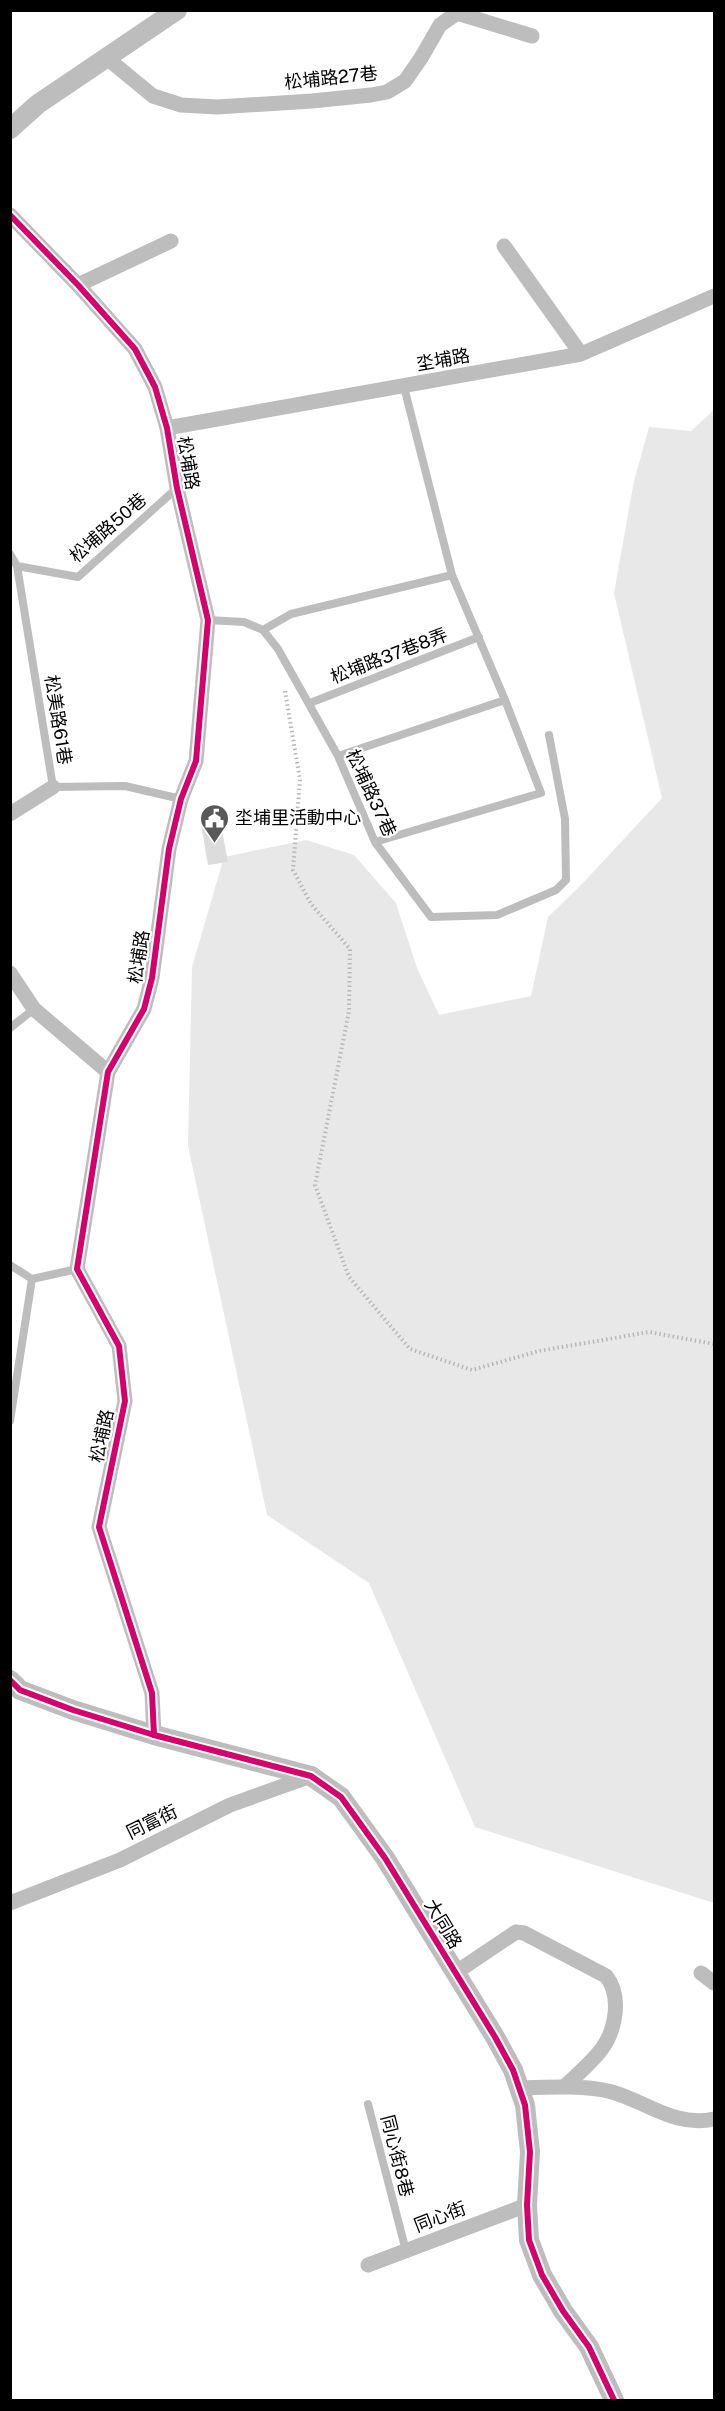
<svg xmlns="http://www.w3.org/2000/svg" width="725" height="2411" font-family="'Public Sans','Noto Sans TC',sans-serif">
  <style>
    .green { fill: #e8e8e8 }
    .building { fill: #dcdcdc }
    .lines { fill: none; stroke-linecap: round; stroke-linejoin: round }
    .path { stroke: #b8b8b8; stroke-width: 4; stroke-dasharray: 1.5 3; stroke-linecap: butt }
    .service { stroke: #bdbdbd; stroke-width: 8 }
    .minor { stroke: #bdbdbd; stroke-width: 15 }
    .tertiary { stroke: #bdbdbd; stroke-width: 20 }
    .cycleway-casing { stroke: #fff; stroke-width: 10 }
    .cycleway { stroke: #d6006c; stroke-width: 6 }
    .labels { text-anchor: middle; stroke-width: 4.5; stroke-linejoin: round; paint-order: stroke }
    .street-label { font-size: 18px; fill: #000; stroke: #fff }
    .poi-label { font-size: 18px; fill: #000; stroke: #fff; text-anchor: start }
  </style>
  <rect width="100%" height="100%" fill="#fff"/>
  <!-- green -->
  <path class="green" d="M714,410V1903L475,1827L369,1583L267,1515L188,1146L192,967L224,857L306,840L354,855L396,903L417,968L439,1015L531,996L548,917L582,884L662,798L614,593L634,481L649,427L691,431Z"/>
  <!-- building -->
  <path class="building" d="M220,820L228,862L208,865L201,824Z"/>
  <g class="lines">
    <!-- path -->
    <path class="path" d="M285,691L300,780L293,870L311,904L350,949L349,1011L315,1185L349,1277L410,1349L472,1370L539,1351L649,1332L714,1344"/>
    <!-- service -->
    <path class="service" d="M10,554L17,566L53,787L125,786L181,799
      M17,566L78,577L177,488
      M208,620L244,622L263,630L278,649L338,756L375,842L431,917L497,915L556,890L566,880L565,819L549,735
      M263,630L291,614L452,575L404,387
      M310,703L479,637
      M338,756L505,700
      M375,842L541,793L505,700L452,575
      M10,1028L34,1009
      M10,1265L32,1279L77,1269
      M10,1421L32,1279
      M368,2104L406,2251"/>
    <!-- minor -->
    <path class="minor" d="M108,59L153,96L181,105L217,107L312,101L371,95L387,92L405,81L421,58L440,25L457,13L532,36
      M10,215L78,285L135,349L155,387L167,428L177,488L208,620L196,761L181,799L169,849L152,978L144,1009L108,1072L77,1269L119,1346L125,1401L99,1527L152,1693L154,1735
      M504,246L581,354
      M78,285L171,241
      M167,428L581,354L714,296
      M10,814L53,787
      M10,973L34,1009L108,1072
      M10,1903L120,1860L230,1805L311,1776
      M455,1973L516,1932L524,1933L606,1976C622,1996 616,2030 601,2050C590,2064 577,2075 564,2087
      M701,1973L714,1983
      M519,2088C547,2087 586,2085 612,2092C647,2102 676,2128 714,2119
      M368,2265L527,2205"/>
    <!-- tertiary -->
    <path class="tertiary" d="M10,129L38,104L177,10
      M10,1680L20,1690L73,1710L154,1735L311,1776L341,1797L385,1858L495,2037L513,2070L525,2105L530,2152L527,2205L529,2240L542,2275L563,2311L589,2347L614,2400"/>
    <defs>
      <path id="cycleway" d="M10,215L78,285L135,349L155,387L167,428L177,488L208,620L196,761L181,799L169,849L152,978L144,1009L108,1072L77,1269L119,1346L125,1401L99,1527L152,1693L154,1735
        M10,1680L20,1690L73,1710L154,1735L311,1776L341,1797L385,1858L495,2037L513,2070L525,2105L530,2152L527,2205L529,2240L542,2275L563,2311L589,2347L614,2400"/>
    </defs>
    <!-- cycleway casing -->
    <use href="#cycleway" class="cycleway-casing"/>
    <!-- cycleway -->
    <use href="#cycleway" class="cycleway"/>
  </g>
  <!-- icons -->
  <defs>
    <symbol id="civic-pin" viewBox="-11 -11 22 30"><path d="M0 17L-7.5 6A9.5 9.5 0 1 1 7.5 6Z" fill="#595959" stroke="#fff"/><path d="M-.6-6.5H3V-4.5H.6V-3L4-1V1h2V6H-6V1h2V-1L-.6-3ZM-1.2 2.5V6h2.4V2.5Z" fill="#fff"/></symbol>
  </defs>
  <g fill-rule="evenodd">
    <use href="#civic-pin" x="198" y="802" width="33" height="45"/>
  </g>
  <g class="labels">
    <!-- street labels -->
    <g class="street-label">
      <text transform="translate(331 78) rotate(-6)" y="6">松埔路27巷</text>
      <text transform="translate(443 360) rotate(-10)" y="6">坔埔路</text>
      <text transform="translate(188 463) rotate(80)" y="6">松埔路</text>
      <text transform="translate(108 528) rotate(-41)" y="6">松埔路50巷</text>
      <text transform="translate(389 656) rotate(-21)" y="6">松埔路37巷8弄</text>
      <text transform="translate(58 720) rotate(81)" y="6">松美路61巷</text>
      <text transform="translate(371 793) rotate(65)" y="6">松埔路37巷</text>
      <text transform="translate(139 957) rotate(-81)" y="6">松埔路</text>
      <text transform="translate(102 1436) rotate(-78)" y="6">松埔路</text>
      <text transform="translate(152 1822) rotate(-26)" y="6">同富街</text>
      <text transform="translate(443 1924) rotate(59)" y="6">大同路</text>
      <text transform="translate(397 2156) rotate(76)" y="6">同心街8巷</text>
      <text transform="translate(440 2217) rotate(-21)" y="6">同心街</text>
    </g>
    <!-- poi labels -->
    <g class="poi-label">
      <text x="235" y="824">坔埔里活動中心</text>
    </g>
  </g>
  <!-- border -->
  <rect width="725" height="2411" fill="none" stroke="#000000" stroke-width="24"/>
</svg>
